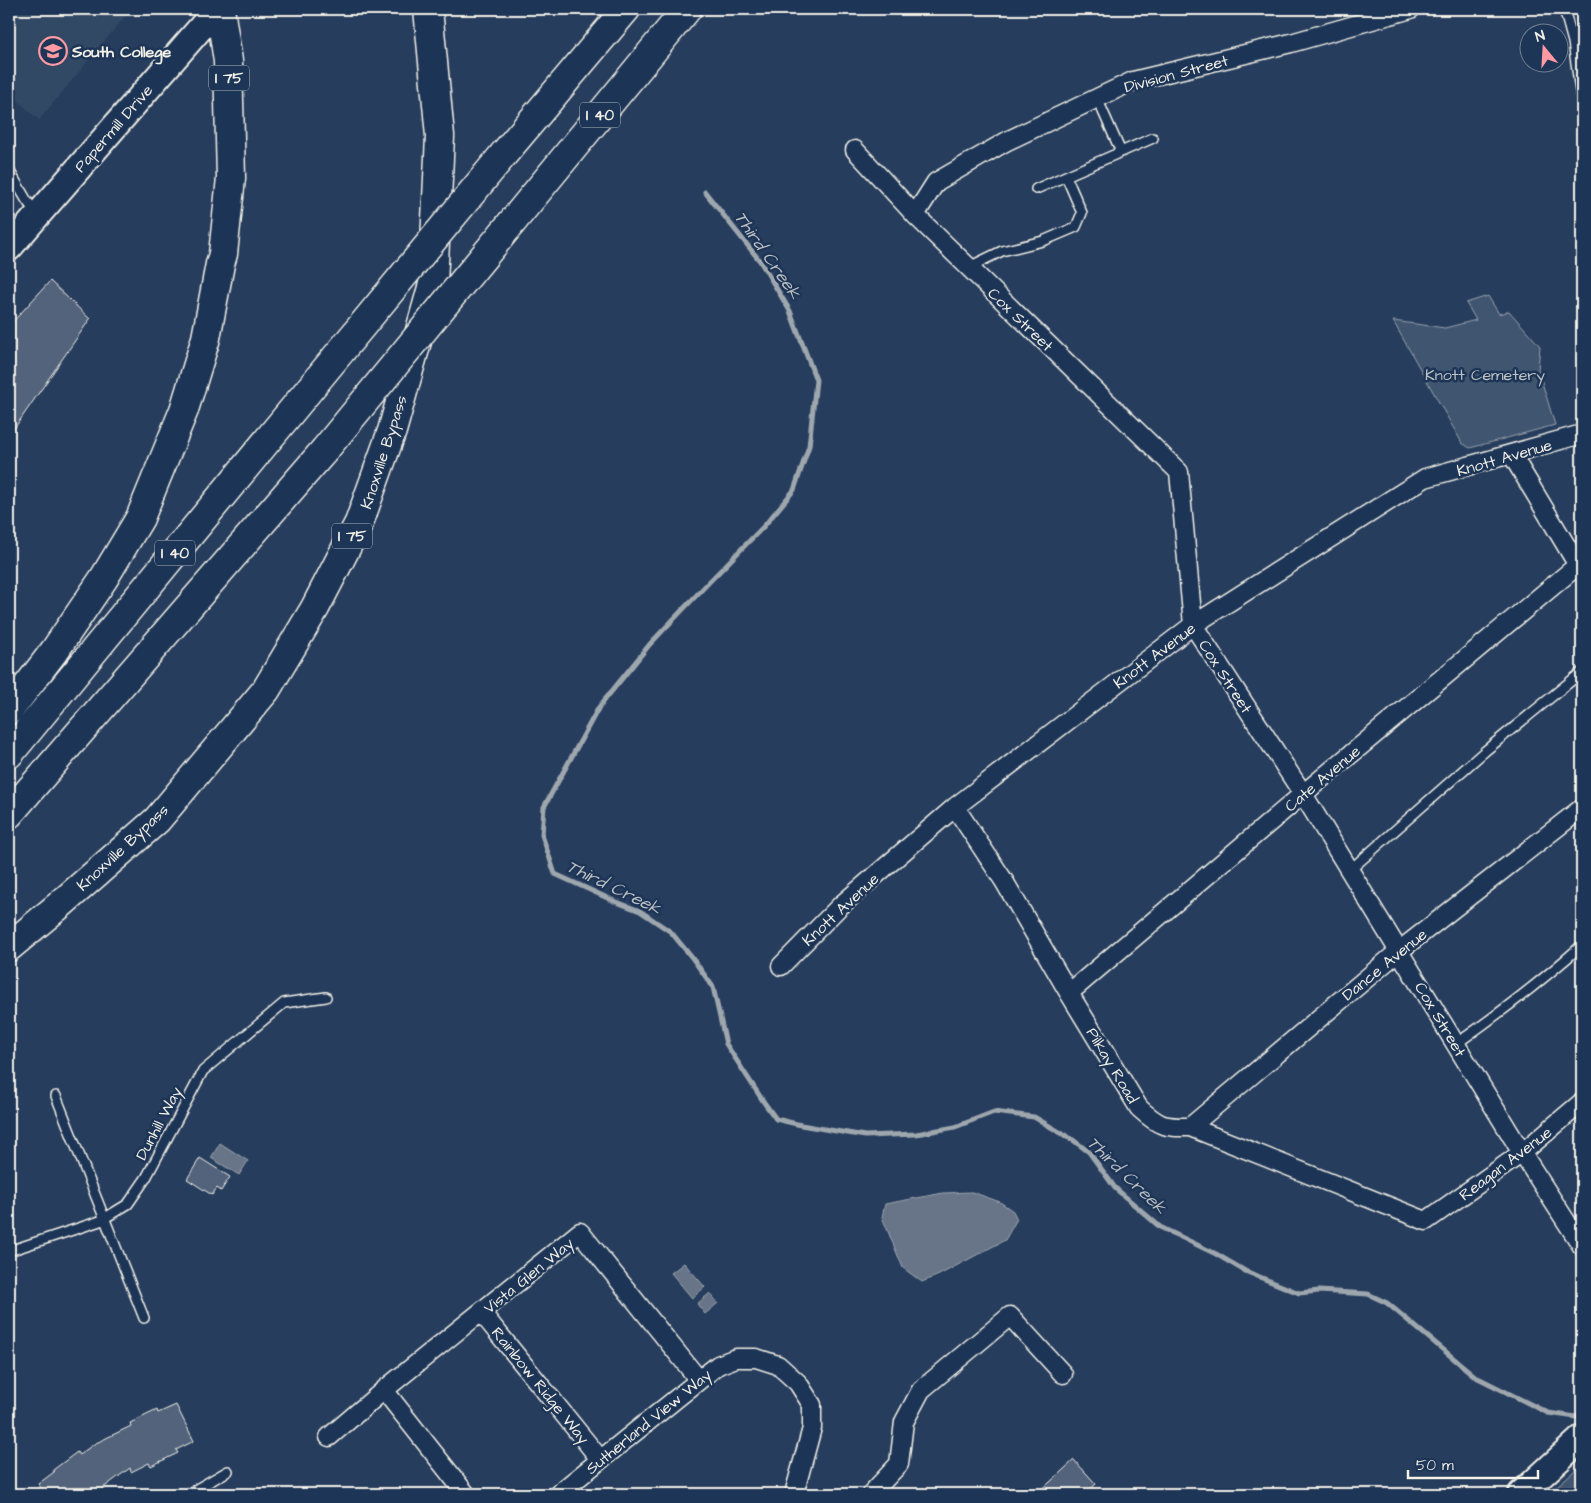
<svg xmlns="http://www.w3.org/2000/svg" width="1591" height="1503" font-family="'Architects Daughter',sans-serif">
  <style>
    .built { fill: #334966 }
    .green { fill: #40546f; stroke: #9aa2ac }
    .water { fill: #677588; stroke: #9fa7ae }
    .lines { fill: none; stroke-linecap: round; stroke-linejoin: round }
    .stream { stroke: #9fa7ae; stroke-width: 5 }
    .building { fill: #52647b; stroke: #f4f1e8 }
    .lane-casing { stroke: #f4f1e8; stroke-width: 12 }
    .street-casing { stroke: #f4f1e8; stroke-width: 21 }
    .secondary-casing { stroke: #f4f1e8; stroke-width: 29 }
    .highway-casing { stroke: #f4f1e8; stroke-width: 31 }
    .lane { stroke: #1d3557; stroke-width: 9 }
    .street { stroke: #1d3557; stroke-width: 18 }
    .secondary { stroke: #1d3557; stroke-width: 25 }
    .highway { stroke: #1d3557; stroke-width: 28 }
    .highway-bridge-casing { stroke: #f4f1e8; stroke-width: 31; stroke-linecap: butt }
    .highway-bridge { stroke: #1d3557; stroke-width: 28 }
    .labels { text-anchor: middle; stroke-width: 5; stroke-linejoin: round; paint-order: stroke }
    .shield { fill: #1d3557; stroke: #b4b9bc; stroke-width: 1 }
    .shield-label { font-size: 15px; font-weight: bold; fill: #f4f1e8 }
    .poi-label { font-size: 16px; font-weight: bold; fill: #f4f1e8; stroke: #1d3557; text-anchor: start }
    .street-label { font-size: 16px; fill: #f4f1e8; stroke: #1d3557 }
    .park-label { font-size: 16px; fill: #bec2c4; stroke: #1d3557 }
    .water-label { font-size: 18px; font-style: italic; fill: #bcbfc2; stroke: #1d3557 }
  </style>
  <rect width="100%" height="100%" fill="#263d5d"/>
  <filter id="ink" filterUnits="userSpaceOnUse"><feTurbulence type="fractalNoise" baseFrequency=".02" numOctaves="2"/><feDisplacementMap in="SourceGraphic" scale="10" xChannelSelector="R" yChannelSelector="G"/><feConvolveMatrix kernelMatrix="1 2 1 2 8 2 1 2 1" color-interpolation-filters="sRGB"/></filter>
  <g filter="url(#ink)">
    <!-- built -->
    <path class="built" d="M9,9H131L39,120L9,93Z"/>
    <!-- green -->
    <path class="green" d="M1488,296L1499,314L1509,311L1540,346L1538,369L1555,425L1470,448L1462,443L1393,321L1445,328L1476,320L1466,303Z
      M1582,1464V1494H1548Z"/>
    <!-- water -->
    <path class="water" d="M220,1143L248,1161L239,1175L211,1158Z
      M972,1192L1000,1202L1013,1211L1017,1219L1005,1240L939,1275L922,1282L903,1268L882,1217L885,1204L943,1193Z
      M684,1263L705,1287L692,1298L671,1273Z
      M710,1293L718,1303L705,1314L697,1304Z"/>
    <g class="lines">
      <!-- stream -->
      <path class="stream" d="M705,192L760,261L790,311L816,380L809,446L794,490L764,526L710,581L650,644L599,707L544,807L542,835L555,874L614,901L640,911L671,932L693,959L713,987L726,1044L763,1101L776,1119L801,1125L865,1136L916,1134L955,1127L994,1112L1034,1117L1073,1140L1089,1152L1115,1188L1160,1227L1216,1254L1245,1271L1299,1293L1319,1291L1368,1294L1387,1303L1476,1377L1548,1413L1576,1417L1582,1412"/>
    </g>
    <!-- building -->
    <path class="building" d="M50,281L90,319L9,436V326Z
      M200,1158L230,1177L221,1191L217,1188L212,1195L187,1179Z
      M176,1405L194,1441L176,1450L178,1453L151,1466L149,1463L131,1472L130,1468L103,1488L107,1494H46L38,1484L54,1472L53,1470L77,1452L79,1455L94,1444L131,1426L130,1423L157,1410L158,1413Z
      M1074,1460L1096,1484L1085,1494H1037Z"/>
    <g class="lines">
      <defs>
        <path id="lane" d="M1564,9L1573,42L1582,105
          M1097,98L1121,152
          M9,170L27,201L37,214
          M1036,189L1153,138
          M969,267L1002,251L1043,241L1076,227L1082,213L1066,176
          M1350,870L1485,751L1582,672
          M1456,1044C1500,1013 1542,981 1582,945
          M56,1096L144,1318
          M9,1251L100,1221L128,1204L146,1178L203,1071L284,1003L326,997
          M188,1494L228,1471"/>
        <path id="street" d="M855,150L915,215L1179,472L1193,625L1303,794L1522,1153L1582,1246
          M915,215L936,182L1007,141L1133,81L1291,43L1411,9
          M1512,455L1582,572
          M955,807L1004,881L1069,993L1139,1108C1160,1127 1163,1127 1190,1127L1426,1221L1522,1153L1582,1102
          M781,966L840,906L955,807L1193,625L1425,478L1582,434
          M1069,993L1303,794L1578,565
          M1190,1127L1399,951L1582,808
          M481,1312L600,1459
          M384,1390L466,1494
          M329,1437L384,1390L580,1232L699,1380
          M558,1494L718,1365L736,1358H756L778,1365L798,1383L812,1405V1428L794,1494
          M871,1494L899,1464L904,1422L921,1390L1010,1316L1063,1374"/>
        <path id="secondary" d="M9,248L217,9
          M1521,1494L1582,1438"/>
        <path id="highway" d="M503,155L626,9
          M513,221L687,9
          M9,710L55,650L104,578L140,518L184,410L206,338L220,264L223,254L231,178L228,61L220,9
          M9,754L341,351
          M9,814L323,452
          M9,947L62,903L157,820L266,690L315,608L359,523L392,431L433,284L440,136L428,9"/>
      </defs>
      <!-- lane casing -->
      <use href="#lane" class="lane-casing"/>
      <!-- street casing -->
      <use href="#street" class="street-casing"/>
      <!-- secondary casing -->
      <use href="#secondary" class="secondary-casing"/>
      <!-- highway casing -->
      <use href="#highway" class="highway-casing"/>
      <!-- lane -->
      <use href="#lane" class="lane"/>
      <!-- street -->
      <use href="#street" class="street"/>
      <!-- secondary -->
      <use href="#secondary" class="secondary"/>
      <!-- highway -->
      <use href="#highway" class="highway"/>
      <defs>
        <path id="highway-bridge" d="M341,351L503,155
          M323,452L513,221"/>
      </defs>
      <!-- highway-bridge casing -->
      <use href="#highway-bridge" class="highway-bridge-casing"/>
      <!-- highway-bridge -->
      <use href="#highway-bridge" class="highway-bridge"/>
    </g>
  </g>
  <!-- icons -->
  <defs>
    <symbol id="university-ring" viewBox="-11 -11 22 22"><circle r="9.5" fill="#1d3557" stroke="#ff9aa2" stroke-width="1.5"/><path d="M0-5L7-2L0 1L-7-2ZM-4 1L0 2.5L4 1V4Q0 6-4 4Z" fill="#ff9aa2"/></symbol>
  </defs>
  <g fill-rule="evenodd">
    <use href="#university-ring" x="37" y="35" width="32" height="32"/>
  </g>
  <g class="labels">
    <!-- shield labels -->
    <g class="shield">
      <rect x="209" y="65.5" width="40" height="25" rx="4"/>
      <rect x="580" y="102.5" width="40" height="25" rx="4"/>
      <rect x="332" y="523.5" width="40" height="25" rx="4"/>
      <rect x="155" y="540.5" width="40" height="25" rx="4"/>
    </g>
    <g class="shield-label">
      <text x="229" y="83">I 75</text>
      <text x="600" y="120">I 40</text>
      <text x="352" y="541">I 75</text>
      <text x="175" y="558">I 40</text>
    </g>
    <!-- poi labels -->
    <g class="poi-label">
      <text x="72" y="57">South College</text>
    </g>
    <!-- street labels -->
    <g class="street-label">
      <text transform="translate(1176 73) rotate(-15)" y="6">Division Street</text>
      <text transform="translate(113 128) rotate(-49)" y="6">Papermill Drive</text>
      <text transform="translate(1021 319) rotate(44)" y="6">Cox Street</text>
      <text transform="translate(383 452) rotate(-72)" y="6">Knoxville Bypass</text>
      <text transform="translate(1504 457) rotate(-16)" y="6">Knott Avenue</text>
      <text transform="translate(1154 655) rotate(-37)" y="6">Knott Avenue</text>
      <text transform="translate(1226 676) rotate(57)" y="6">Cox Street</text>
      <text transform="translate(1322 778) rotate(-40)" y="6">Cate Avenue</text>
      <text transform="translate(122 847) rotate(-43)" y="6">Knoxville Bypass</text>
      <text transform="translate(840 909) rotate(-43)" y="6">Knott Avenue</text>
      <text transform="translate(1384 964) rotate(-39)" y="6">Dance Avenue</text>
      <text transform="translate(1441 1019) rotate(59)" y="6">Cox Street</text>
      <text transform="translate(1113 1065) rotate(59)" y="6">Pilkay Road</text>
      <text transform="translate(158 1123) rotate(-62)" y="6">Dunhill Way</text>
      <text transform="translate(1505 1163) rotate(-37)" y="6">Reagan Avenue</text>
      <text transform="translate(528 1275) rotate(-39)" y="6">Vista Glen Way</text>
      <text transform="translate(541 1385) rotate(51)" y="6">Rainbow Ridge Way</text>
      <text transform="translate(648 1421) rotate(-39)" y="6">Sutherland View Way</text>
    </g>
    <!-- park labels -->
    <g class="park-label">
      <text x="1485" y="380">Knott Cemetery</text>
    </g>
    <!-- water labels -->
    <g class="water-label">
      <text transform="translate(768 255) rotate(55)" y="6">Third Creek</text>
      <text transform="translate(614 887) rotate(26)" y="6">Third Creek</text>
      <text transform="translate(1127 1175) rotate(44)" y="6">Third Creek</text>
    </g>
  </g>
  <!-- margin -->
  <rect width="1591" height="1503" fill="none" stroke="#1d3557" stroke-width="30"/>
  <rect x="15" y="15" width="1561" height="1473" fill="none" stroke="#f4f1e8" stroke-width="2" filter="url(#ink)"/>
  <!-- north arrow -->
  <g transform="translate(1544 48) rotate(342)"><circle r="24" fill="#1d3557" stroke="#738091"/>
  <path d="M0-4L9 19L0 12L-9 19Z" fill="#ff9aa2"/>
  <text y="-8" font-size="14" font-weight="bold" text-anchor="middle" fill="#f4f1e8">N</text>
  </g>
  <!-- scale -->
  <path d="M1408 1470v8h130v-8" fill="none" stroke="#f4f1e8" stroke-width="2.5"/>
  <text x="1416" y="1470" font-size="15" fill="#f4f1e8" stroke="#1d3557" stroke-width="4" paint-order="stroke">50 m</text>
</svg>
